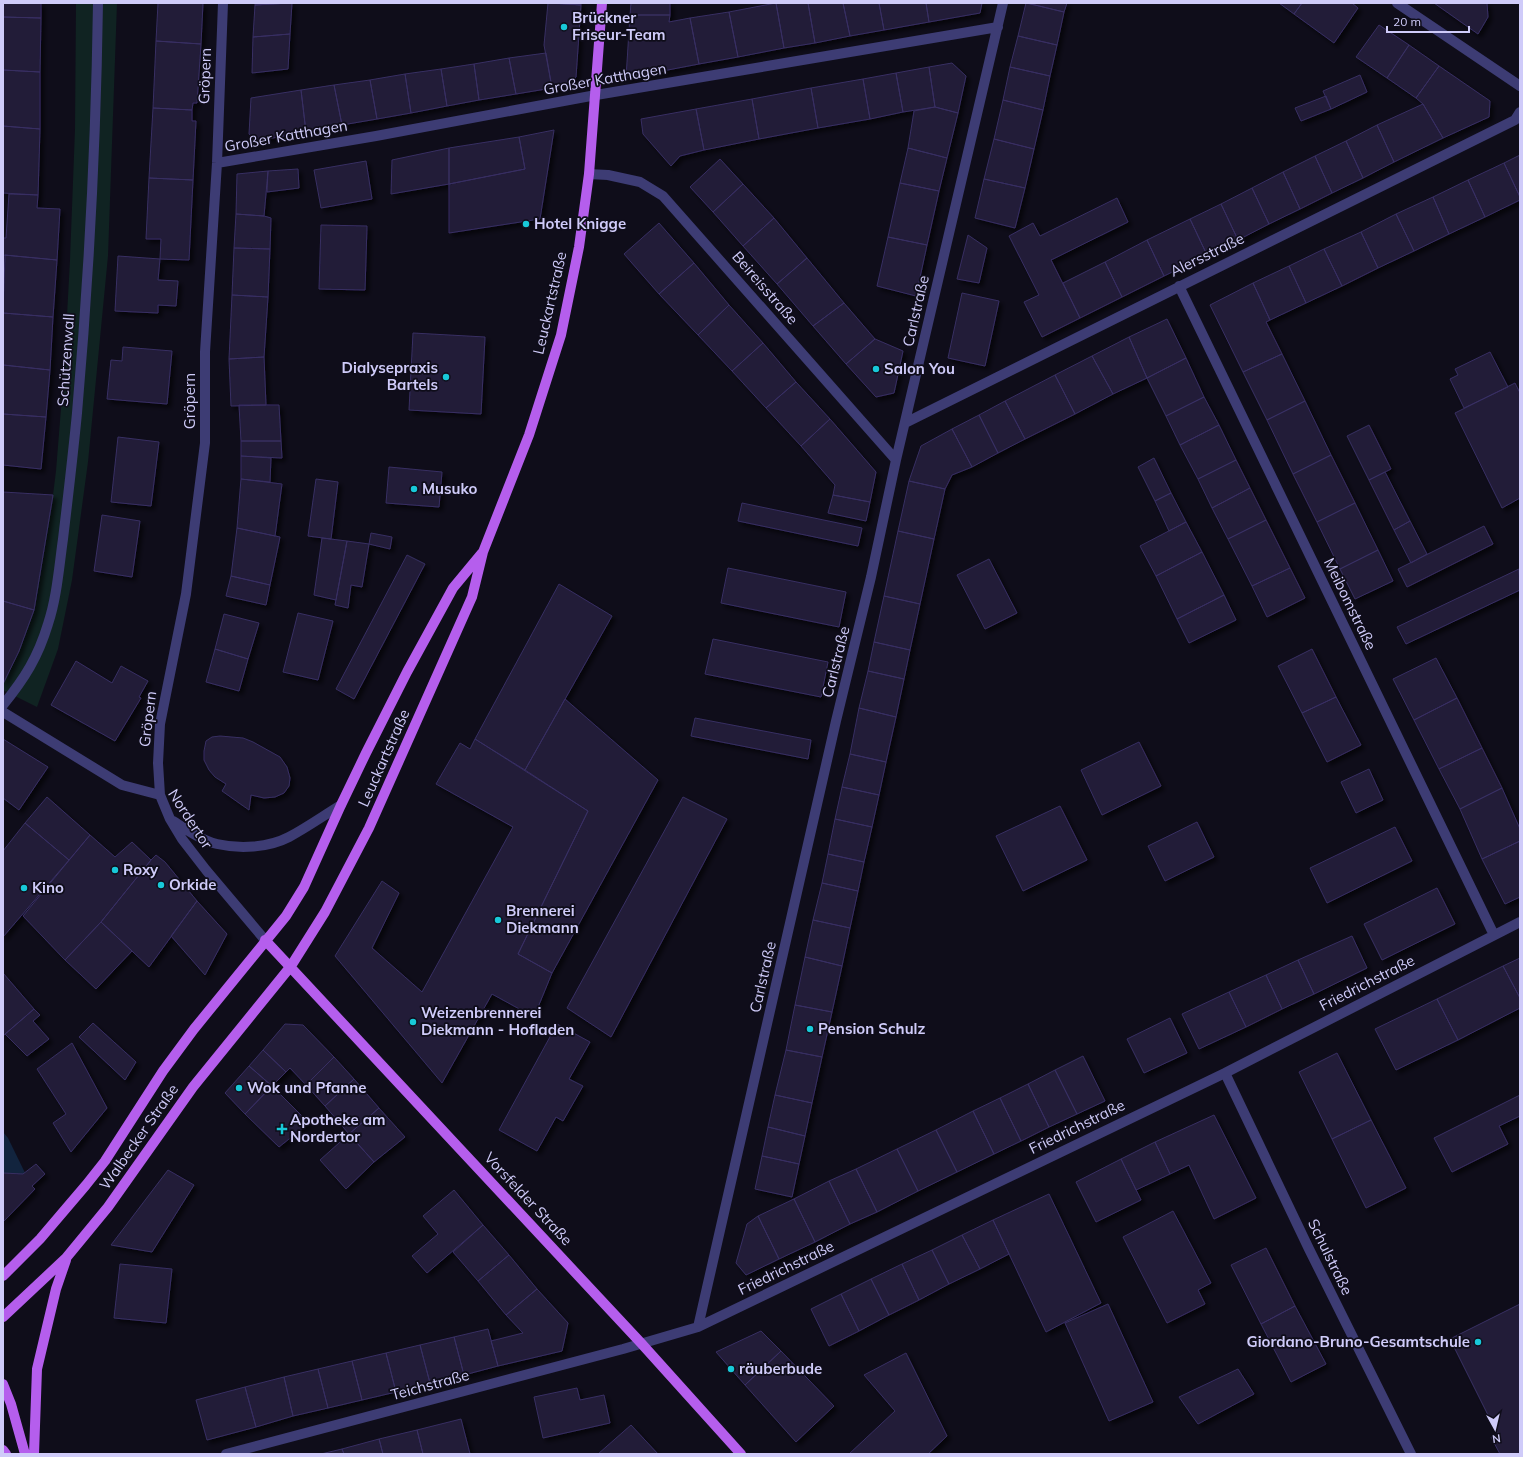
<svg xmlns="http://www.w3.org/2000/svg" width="1523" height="1457" font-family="Mulish,sans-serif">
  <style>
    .green { fill: #102322 }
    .water { fill: #12243e }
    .building { fill: #201b39; stroke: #382f62; filter: url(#shadow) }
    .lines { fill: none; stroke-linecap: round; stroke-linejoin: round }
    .minor { stroke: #3d3c74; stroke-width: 10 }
    .major { stroke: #b55eed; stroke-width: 10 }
    .poi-dot { fill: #18c9d9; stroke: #0f0d1a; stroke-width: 1.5 }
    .labels { text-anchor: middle; stroke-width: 3.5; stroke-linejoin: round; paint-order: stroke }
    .poi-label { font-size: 15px; font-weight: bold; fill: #cfcbf9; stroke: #0f0d1a; text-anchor: start }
    .street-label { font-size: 15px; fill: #cfcbf9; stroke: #0f0d1a }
  </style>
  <defs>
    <filter id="shadow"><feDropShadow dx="3.5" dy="3.5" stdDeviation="2" flood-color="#0009"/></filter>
  </defs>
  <rect width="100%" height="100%" fill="#0f0d1a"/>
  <!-- green -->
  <path class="green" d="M76,3H117L108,256L88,462L72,580L58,649L37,707L3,690V684L53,495L56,471L64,371L70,260L75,129Z"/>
  <!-- water -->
  <path class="water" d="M3,1132L8,1138L29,1181L3,1211Z"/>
  <!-- building -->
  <path class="building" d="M3,3H41V18L3,17Z
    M158,3H203L201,44L156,41Z
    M255,3H290L255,5Z
    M292,3L290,34L253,37L255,5Z
    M548,3L581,5L576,77L569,85L552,88L544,45Z
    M552,3H581V5Z
    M631,3H670V15H630Z
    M776,3L784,48L738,57L729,12Z
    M776,3H808L815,43L784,48Z
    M808,3H843L850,36L815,43Z
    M843,3H879L884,30L850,36Z
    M879,3H926L929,22L884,30Z
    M926,3H982L980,13L929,22Z
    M1026,3L1064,12L1057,45L1018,36Z
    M1027,3H1067L1064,12Z
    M1279,3H1302L1294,14Z
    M1302,3H1352L1358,8L1334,43L1294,14Z
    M1434,3H1487L1488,17L1478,34Z
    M729,12L738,57L699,64L690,18Z
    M630,15H670L669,22L690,18L699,64L626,78Z
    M3,17L41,18L40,72L3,70Z
    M1379,25L1409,45L1387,78L1356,57Z
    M290,34L288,69L252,73L253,37Z
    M1018,36L1057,45L1050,76L1010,67Z
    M156,41L201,44L197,103H193L192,110L153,108Z
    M1409,45L1439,66L1416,98L1387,78Z
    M546,53L552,88L516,94L509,58Z
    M509,58L516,94L479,100L474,64Z
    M952,63L966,76L958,113L935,107L929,67Z
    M474,64L479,100L447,106L441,69Z
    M1439,66L1490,101L1489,117L1443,138L1423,104L1416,98Z
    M929,67L935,107L903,112L896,73Z
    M1010,67L1050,76L1043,110L1003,100Z
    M441,69L447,106L411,113L405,74Z
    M3,70L40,72V129L3,126Z
    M896,73L903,112L870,119L863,79Z
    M405,74L411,113L377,119L370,80Z
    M1360,75L1367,92L1331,109L1323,91Z
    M863,79L870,119L818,128L811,88Z
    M370,80L377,119L342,125L334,85Z
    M334,85L342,125L306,132L301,90Z
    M811,88L818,128L759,139L752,99Z
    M301,90L306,132L256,141L249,134L251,98Z
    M1326,96L1331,109L1301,121L1295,108Z
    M752,99L759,139L704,150L696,109Z
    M1003,100L1043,110L1034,149L994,139Z
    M1423,104L1443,138L1394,162L1377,125Z
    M935,107L958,113L947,158L908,148L914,111Z
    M153,108L192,110V121H196L193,180L149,178Z
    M696,109L704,150L680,156L671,166L643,134L641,119Z
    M1377,125L1394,162L1363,178L1346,141Z
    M3,126L40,129L38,195L3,193Z
    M554,130L540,219L449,233V184L525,169L519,137Z
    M519,137L525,169L449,184V148Z
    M994,139L1034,149L1025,188L984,179Z
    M1346,141L1363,178L1332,193L1315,156Z
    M449,148V184L391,194L392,160Z
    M908,148L947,158L939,191L900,183Z
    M1520,155V197L1504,163Z
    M1315,156L1332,193L1300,209L1283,172Z
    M720,159L743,184L713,212L690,187Z
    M366,161L372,199L321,208L314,170Z
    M1504,163L1520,197V200L1485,217L1468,180Z
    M298,169L299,188L267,192L268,171Z
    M268,171L264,216L236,214L237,174Z
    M1283,172L1300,209L1269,224L1252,188Z
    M149,178L193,180L189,260L160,259L161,239H146Z
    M984,179L1025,188L1015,228L975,218Z
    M1468,180L1485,217L1449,234L1433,197Z
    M900,183L939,191L927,245L888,237Z
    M743,184L774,218L743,246L713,212Z
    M1252,188L1269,224L1238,240L1221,204Z
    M9,194L38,195L37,208L60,209L57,260L3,255V238H6Z
    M1433,197L1449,234L1414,251L1396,214Z
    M1117,198L1128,222L1051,260L1080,318L1042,337L1024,302L1039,295L1009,236L1033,223L1040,236Z
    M1221,204L1238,240L1207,255L1190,219Z
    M236,214L264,216L271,218L270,249L234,248Z
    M1396,214L1414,251L1378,268L1361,232Z
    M774,218L807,258L777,284L743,246Z
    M1190,219L1207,255L1164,276L1147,240Z
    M659,223L694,263L659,294L624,254Z
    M321,225L367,226L365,290L319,289Z
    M1361,232L1378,268L1342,286L1324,249Z
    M968,235L987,248L979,283L957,279Z
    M888,237L927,245L916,296L877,286Z
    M1147,240L1164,276L1122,297L1105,262Z
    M234,248L270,249L268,297L232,295Z
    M1324,249L1342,286L1306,303L1289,266Z
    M5,255L57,260L53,317L3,313Z
    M118,256L160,259L158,280L178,281L176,306L158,305V313L115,311Z
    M807,258L844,303L813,326L777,284Z
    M1105,262L1122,297L1080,318L1063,283Z
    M694,263L729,305L698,335L659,294Z
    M1289,266L1306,303L1270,320L1253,283Z
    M1253,283L1270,320L1266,322L1282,354L1243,372L1210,305Z
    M962,293L999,301L985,366L948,358Z
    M232,295L268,297L264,357L229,359Z
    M844,303L875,339L846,364L813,326Z
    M729,305L763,343L732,371L698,335Z
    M3,313L53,317L50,370L3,365Z
    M1167,319L1186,358L1147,378L1129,337Z
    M413,333L485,337L481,414L409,410Z
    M1129,337L1147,378L1113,394L1092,356Z
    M875,339L903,351L894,393L876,397L846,364Z
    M763,343L796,382L766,408L732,371Z
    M123,347L172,351L167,404L107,399L111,360L122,361Z
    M1490,352L1508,387L1464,408L1450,379L1458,375L1455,369Z
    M1282,354L1305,401L1267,420L1243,372Z
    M1092,356L1113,394L1075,414L1055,375Z
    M264,357L266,405L231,406L229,359Z
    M1186,358L1204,397L1166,416L1147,378Z
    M3,365L50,370L46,417L3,414Z
    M1055,375L1075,414L1025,439L1005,401Z
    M796,382L830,419L801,446L766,408Z
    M1515,383L1520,393V498L1502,508L1455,413Z
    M1204,397L1219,425L1180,445L1166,416Z
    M1005,401L1025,439L998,453L979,415Z
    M1305,401L1331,455L1293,474L1267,420Z
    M239,405H279L281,441H241Z
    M3,414L46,417L41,469L3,465Z
    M979,415L998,453L972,467L952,429Z
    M830,419L876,472L870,502L833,495L835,485L801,446Z
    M1219,425L1236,460L1198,479L1180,445Z
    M1369,425L1391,469L1369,480L1347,436Z
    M952,429L972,467L952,475L945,489L909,481L921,446Z
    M118,437L159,442L151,506L111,502Z
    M241,441H281L282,458L241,456Z
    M1331,455L1355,503L1317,522L1293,474Z
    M241,456L271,458L270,482L241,479Z
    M1154,458L1171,493L1155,501L1138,467Z
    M1236,460L1250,488L1212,508L1198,479Z
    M389,467L442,472L439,507L386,503Z
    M1385,472L1410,521L1394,530L1369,480Z
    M241,479L282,484L275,536L237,528Z
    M316,479L338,482L331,539L308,536Z
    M909,481L945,489L934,539L898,531Z
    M1250,488L1266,520L1228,539L1212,508Z
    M3,492L53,495L34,610L3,601Z
    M1171,493L1186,522L1169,531L1155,501Z
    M833,495L870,502L866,521L828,513Z
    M742,503L862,528L858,546L738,521Z
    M1355,503L1378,550L1340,569L1317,522Z
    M102,515L140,521L132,577L94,571Z
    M1266,520L1290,568L1252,586L1228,539Z
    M1410,521L1427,554L1411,563L1394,530Z
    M1186,522L1202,552L1156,576L1140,546Z
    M1484,526L1493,544L1407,587L1398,569Z
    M237,528L280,537L270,585L231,576Z
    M898,531L934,539L920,604L884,596Z
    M371,533L392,537L390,549L369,544Z
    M322,538L347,541L336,600L314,595Z
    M347,541L369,544L362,587L351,585L348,608L335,605Z
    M1378,550L1393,581L1355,599L1340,569Z
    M1202,552L1224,595L1177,619L1156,576Z
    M407,555L425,564L354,699L336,689Z
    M989,559L1017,613L985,629L957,575Z
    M728,568L846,592L839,627L721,603Z
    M1290,568L1305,598L1267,617L1252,586Z
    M1519,569L1520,590L1406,644L1397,627Z
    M231,576L270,585L266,605L226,596Z
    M559,584L612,616L525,770L475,739Z
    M1224,595L1236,620L1189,643L1177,619Z
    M884,596L920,604L910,650L874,642Z
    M3,601L34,610L19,651L3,684Z
    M298,613L333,621L318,680L283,672Z
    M224,614L259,623L248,659L215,649Z
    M713,639L828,662L821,697L705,674Z
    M874,642L910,650L904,679L868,671Z
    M215,649L248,659L239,691L206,682Z
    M1312,649L1336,697L1302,713L1278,666Z
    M1436,658L1457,698L1414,720L1393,679Z
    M76,661L112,683L121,666L148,681L139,697L141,698L115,741L51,705Z
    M868,671L904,679L896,717L859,708Z
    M1336,697L1361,745L1327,762L1302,713Z
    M1457,698L1482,748L1439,769L1414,720Z
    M565,699L658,780L552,973L518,954L588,811L525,770Z
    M859,708L896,717L886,762L850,754Z
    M695,718L811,740L808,759L691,736Z
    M220,736L243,738L253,742L280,757L287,767L290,778L289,786L284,793L275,797L264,798L251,795L249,810L222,791L226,784L215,777L209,770L204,760V751L206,741L212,737Z
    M3,739L48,767L19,810L3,798Z
    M475,739L588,811L518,954L552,973L534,1017L492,994L442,1083L335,956L382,881L399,893L372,948L422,992L513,827L436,784L460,743L470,749Z
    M1139,742L1161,786L1102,815L1081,770Z
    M1482,748L1502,788L1460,809L1439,769Z
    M850,754L886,762L879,795L842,787Z
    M1369,769L1383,800L1356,813L1341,782Z
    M842,787L879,795L872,827L835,819Z
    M1502,788L1520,829V841L1482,859L1460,809Z
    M47,797L90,835L69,860L25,823Z
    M683,797L727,819L611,1037L567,1008Z
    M1060,806L1087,860L1023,891L996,836Z
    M835,819L872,827L864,862L828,854Z
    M1197,822L1214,857L1165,881L1148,846Z
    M25,823L69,860L3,937V851Z
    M1395,827L1412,861L1327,903L1310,868Z
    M90,835L115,857L132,842L151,860L101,922L65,960L23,916Z
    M1520,841V897L1505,904L1482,859Z
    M828,854L864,862L858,891L822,883Z
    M156,855L165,862L197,901L149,967L101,922L151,860Z
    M822,883L858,891L850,928L813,920Z
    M1437,888L1455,924L1382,960L1364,924Z
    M197,901L227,934L205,975L171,936Z
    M813,920L850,928L842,966L805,957Z
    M101,922L132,951L96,989L65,960Z
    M1352,936L1367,968L1314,994L1298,960Z
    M805,957L842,966L832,1012L795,1005Z
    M1520,958V998L1503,966Z
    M1298,960L1314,994L1282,1009L1266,975Z
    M1503,966L1520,998V1008L1458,1040L1437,999Z
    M3,973L34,1009L3,1036Z
    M1266,975L1282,1009L1246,1027L1229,992Z
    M1229,992L1246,1027L1199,1049L1182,1014Z
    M1437,999L1458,1040L1396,1070L1375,1029Z
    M795,1005L832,1012L822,1057L786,1050Z
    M34,1009L40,1015L33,1021L49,1039L27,1056L5,1034Z
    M1170,1018L1187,1053L1144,1073L1127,1039Z
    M93,1023L136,1062L125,1080L79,1037Z
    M285,1024L303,1025L334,1057L306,1085L290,1068L286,1072L263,1050Z
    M557,1024L590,1042L569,1079L583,1086L563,1121L556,1117L537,1151L499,1130Z
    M72,1043L107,1108L71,1152L53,1123L66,1114L37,1069Z
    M263,1050L286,1072L272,1086L249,1066Z
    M786,1050L822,1057L812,1103L775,1095Z
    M1337,1053L1371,1120L1332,1139L1299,1072Z
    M1083,1056L1105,1101L1077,1114L1055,1070Z
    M334,1057L354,1079L325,1106L306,1085Z
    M249,1066L272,1086L245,1114L225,1093Z
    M1055,1070L1077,1114L1049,1127L1028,1084Z
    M354,1079L379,1108L349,1134L325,1106Z
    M1028,1084L1049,1127L1021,1141L1000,1098Z
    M272,1086L309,1123L279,1147L245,1114Z
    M775,1095L812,1103L805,1136L768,1127Z
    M1520,1095V1116L1499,1126L1508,1144L1452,1172L1434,1138Z
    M1000,1098L1021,1141L994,1154L973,1111Z
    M379,1108L405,1137L374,1162L349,1134Z
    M973,1111L994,1154L957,1172L936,1130Z
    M1214,1115L1256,1198L1214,1219L1189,1165L1170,1174L1155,1142Z
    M1371,1120L1406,1188L1366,1208L1332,1139Z
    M768,1127L805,1136L799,1164L762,1156Z
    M936,1130L957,1172L918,1191L897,1149Z
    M349,1134L374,1162L346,1189L320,1160Z
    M1155,1142L1170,1174L1136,1190L1121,1159Z
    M897,1149L918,1191L877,1212L856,1169Z
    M762,1156L799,1164L792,1197L755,1189Z
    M1121,1159L1141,1200L1096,1222L1076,1182Z
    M36,1164L45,1174L32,1186L35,1189L3,1222V1173L23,1174Z
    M856,1169L877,1212L850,1224L829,1181Z
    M168,1170L194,1185L152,1252L111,1245Z
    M829,1181L850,1224L815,1242L794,1199Z
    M454,1190L483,1225L427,1273L412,1256L438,1234L423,1216Z
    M1049,1194L1101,1303L1046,1332L993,1220Z
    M794,1199L815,1242L779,1259L758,1216Z
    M1173,1211L1211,1283L1198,1290L1205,1304L1167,1323L1123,1237Z
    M758,1216L779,1259L746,1275L736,1263L747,1224Z
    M993,1220L1009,1254L980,1269L962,1235Z
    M483,1225L509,1255L478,1281L453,1252Z
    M962,1235L980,1269L949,1284L932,1250Z
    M1266,1248L1295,1306L1261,1324L1231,1265Z
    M932,1250L949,1284L919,1300L902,1264Z
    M509,1255L537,1289L506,1315L478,1281Z
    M120,1264L172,1269L166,1323L114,1318Z
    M902,1264L919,1300L889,1315L871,1279Z
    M871,1279L889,1315L859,1331L841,1294Z
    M537,1289L568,1323L562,1351L498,1366L491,1341L523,1333L506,1315Z
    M841,1294L859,1331L829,1346L811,1309Z
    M1108,1304L1153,1402L1109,1421L1065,1323Z
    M1520,1304V1454H1500L1491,1437L1497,1433L1450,1339Z
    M1295,1306L1326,1364L1291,1382L1261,1324Z
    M488,1329L498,1366L464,1375L454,1337Z
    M761,1331L781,1351L745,1385L716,1352Z
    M454,1337L464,1375L430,1383L420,1345Z
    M420,1345L430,1383L396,1392L386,1353Z
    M781,1351L834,1406L796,1442L745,1385Z
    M386,1353L396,1392L362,1400L352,1361Z
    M906,1353L947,1436L928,1454H849L895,1411L864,1375Z
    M352,1361L362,1400L328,1408L318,1369Z
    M318,1369L328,1408L293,1416L284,1377Z
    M1238,1369L1254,1394L1198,1424L1179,1397Z
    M284,1377L293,1416L256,1427L245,1387Z
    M245,1387L256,1427L207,1440L196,1400Z
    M577,1388L580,1400L604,1395L610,1423L543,1438L534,1397Z
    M461,1419L470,1454H423L417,1430Z
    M631,1425L658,1454H598Z
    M417,1430L423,1454H383L379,1439Z
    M379,1439L383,1454H344L342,1449Z
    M342,1449L344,1454H321Z"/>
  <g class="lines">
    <!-- minor -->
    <path class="minor" d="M223,3L217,163L205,352V443L186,594L160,724L158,763L160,795L170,819L182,839L206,870L265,940
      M1397,3L1520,86
      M217,163L376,136L596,95L998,27
      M589,174L608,175L640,182L663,196L896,460
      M1179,286L1494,935
      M905,423L1515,120L1520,112
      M3,705C25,678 38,657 48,624C57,597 59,567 63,539C68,497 73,455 77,413C89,277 96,140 98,3
      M3,712L122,785L160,795
      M173,821C187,830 201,840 217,844C239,849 268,848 289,837C306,828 323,816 341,805
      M1225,1073L1309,1249L1411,1454
      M698,1327L836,721L871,577L896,460L1003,3
      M226,1454L623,1349L698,1327L1225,1073L1520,922"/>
    <!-- major -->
    <path class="major" d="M265,940L641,1343L741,1454
      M3,1276L40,1239L86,1185L105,1161L163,1071L194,1029L286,916L304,887L341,805L366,753L407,672L453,588L482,553
      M3,1317L66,1258L108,1207L193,1087L291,966L325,912L369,828L472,597L483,552L529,435L561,335L579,247L589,174L602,3
      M3,1384L11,1404L25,1454
      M3,1450L6,1454
      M34,1454L37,1369L56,1289L66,1260"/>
  </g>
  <!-- markers -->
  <g class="poi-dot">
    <circle cx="564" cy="27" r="4"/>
    <circle cx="526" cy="224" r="4"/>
    <circle cx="876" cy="369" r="4"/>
    <circle cx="446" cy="377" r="4"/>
    <circle cx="414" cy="489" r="4"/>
    <circle cx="115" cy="870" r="4"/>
    <circle cx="161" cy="885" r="4"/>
    <circle cx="24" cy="888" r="4"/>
    <circle cx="498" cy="920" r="4"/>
    <circle cx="413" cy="1022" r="4"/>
    <circle cx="810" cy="1029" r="4"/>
    <circle cx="239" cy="1088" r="4"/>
    <path d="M280 1123h4v4h4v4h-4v4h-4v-4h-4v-4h4z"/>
    <circle cx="1478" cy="1342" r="4"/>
    <circle cx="731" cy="1369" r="4"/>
  </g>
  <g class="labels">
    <!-- poi labels -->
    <g class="poi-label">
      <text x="572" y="23">Brückner<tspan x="572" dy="17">Friseur-Team</tspan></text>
      <text x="534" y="229">Hotel Knigge</text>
      <text x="438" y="373" text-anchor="end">Dialysepraxis<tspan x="438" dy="17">Bartels</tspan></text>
      <text x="884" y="374">Salon You</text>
      <text x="422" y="494">Musuko</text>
      <text x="123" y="875">Roxy</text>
      <text x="169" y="890">Orkide</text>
      <text x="32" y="893">Kino</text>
      <text x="506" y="916">Brennerei<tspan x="506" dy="17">Diekmann</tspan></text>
      <text x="421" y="1018">Weizenbrennerei<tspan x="421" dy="17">Diekmann - Hofladen</tspan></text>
      <text x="818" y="1034">Pension Schulz</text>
      <text x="247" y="1093">Wok und Pfanne</text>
      <text x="290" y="1125">Apotheke am<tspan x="290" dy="17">Nordertor</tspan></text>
      <text x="1470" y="1347" text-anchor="end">Giordano-Bruno-Gesamtschule</text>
      <text x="739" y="1374">räuberbude</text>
    </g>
    <!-- street labels -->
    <g class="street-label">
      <text transform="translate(205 76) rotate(-88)" y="5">Gröpern</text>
      <text transform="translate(605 79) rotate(-10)" y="5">Großer Katthagen</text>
      <text transform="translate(286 136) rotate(-10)" y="5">Großer Katthagen</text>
      <text transform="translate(1207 255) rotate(-26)" y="5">Alersstraße</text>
      <text transform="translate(765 288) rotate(49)" y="5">Beireisstraße</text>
      <text transform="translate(550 303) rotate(-77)" y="5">Leuckartstraße</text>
      <text transform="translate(916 311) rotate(-77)" y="5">Carlstraße</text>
      <text transform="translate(66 360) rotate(-86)" y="5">Schützenwall</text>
      <text transform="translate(190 401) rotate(-90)" y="5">Gröpern</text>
      <text transform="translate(1350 604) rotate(64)" y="5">Meibomstraße</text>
      <text transform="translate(836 662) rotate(-76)" y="5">Carlstraße</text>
      <text transform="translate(148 719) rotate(-83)" y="5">Gröpern</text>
      <text transform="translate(384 758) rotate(-66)" y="5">Leuckartstraße</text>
      <text transform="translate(190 819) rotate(57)" y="5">Nordertor</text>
      <text transform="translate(763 977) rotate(-77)" y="5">Carlstraße</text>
      <text transform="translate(1367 983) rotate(-27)" y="5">Friedrichstraße</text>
      <text transform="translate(1077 1127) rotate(-26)" y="5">Friedrichstraße</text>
      <text transform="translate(139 1137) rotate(-55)" y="5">Walbecker Straße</text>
      <text transform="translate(528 1199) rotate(47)" y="5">Vorsfelder Straße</text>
      <text transform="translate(1330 1257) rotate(64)" y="5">Schulstraße</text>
      <text transform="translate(786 1268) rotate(-26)" y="5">Friedrichstraße</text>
      <text transform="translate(430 1385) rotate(-15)" y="5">Teichstraße</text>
    </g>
  </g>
  <!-- border -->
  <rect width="1523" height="1457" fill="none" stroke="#cfcbf9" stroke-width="8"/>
  <!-- north arrow -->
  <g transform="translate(1495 1429) rotate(172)" stroke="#0f0d1a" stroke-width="3" paint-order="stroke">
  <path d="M0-3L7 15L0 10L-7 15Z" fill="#cfcbf9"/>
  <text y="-6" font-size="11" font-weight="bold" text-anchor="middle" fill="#cfcbf9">N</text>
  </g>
  <!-- scale -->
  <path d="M1387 26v6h82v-6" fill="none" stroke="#cfcbf9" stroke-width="2"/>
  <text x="1393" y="26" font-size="12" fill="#cfcbf9" stroke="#0f0d1a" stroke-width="3" paint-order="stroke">20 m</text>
</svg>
